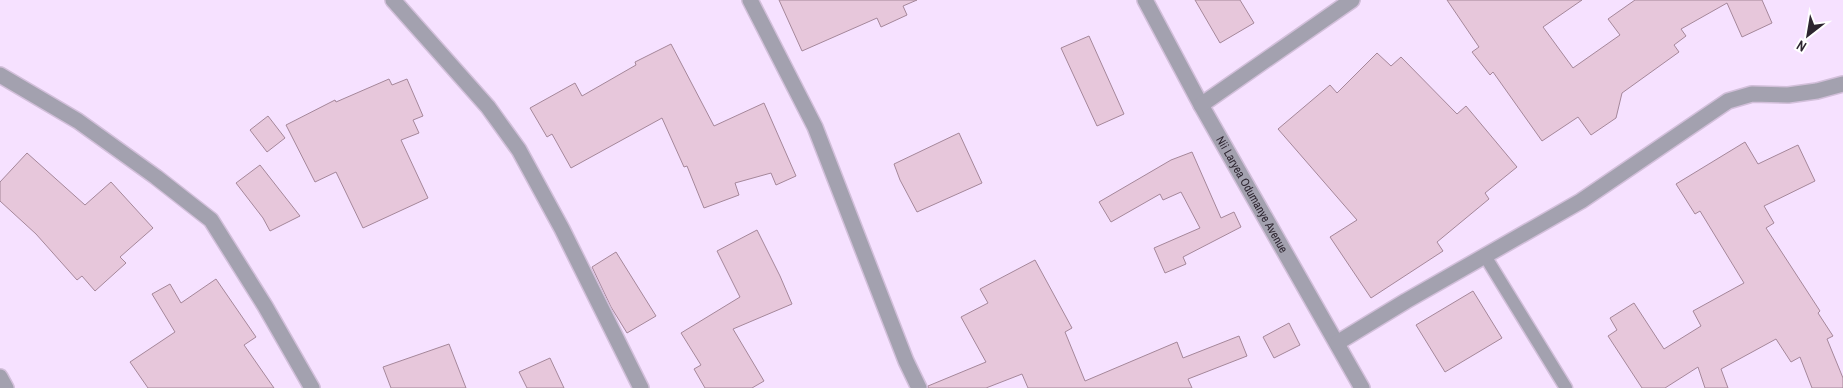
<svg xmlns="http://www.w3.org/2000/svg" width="1843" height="388" font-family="'Archivo Narrow',sans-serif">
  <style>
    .building { fill: #e7c7db; stroke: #a5879a }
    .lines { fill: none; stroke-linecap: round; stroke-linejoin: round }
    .lane-casing { stroke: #d2bfda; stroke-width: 15 }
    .street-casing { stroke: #d2bfda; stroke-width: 18 }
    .lane { stroke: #a3a1af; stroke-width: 12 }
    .street { stroke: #a3a1af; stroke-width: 15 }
    .labels { text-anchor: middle; stroke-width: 4.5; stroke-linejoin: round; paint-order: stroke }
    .street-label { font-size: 12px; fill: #2d2530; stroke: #fff }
  </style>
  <rect width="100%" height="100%" fill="#f6e1ff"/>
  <!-- building -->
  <path class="building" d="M779,0H917L903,6L907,15L881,27L877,18L802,51Z
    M1195,0H1240L1254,23L1220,43Z
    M1447,0H1582L1543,27L1573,68L1620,35L1608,19L1635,0H1762L1772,23L1742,37L1727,3L1681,29L1686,36L1674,45L1679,52L1622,93L1616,118L1591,135L1578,117L1542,141L1493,72L1490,75L1472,52L1479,47Z
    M1089,36L1124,114L1097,126L1061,48Z
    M671,44L714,126L764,103L796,176L776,185L771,173L735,183L739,195L704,208L687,166L684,167L662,118L571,168L552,134L547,137L530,108L575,83L582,96L636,65L635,62Z
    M1377,53L1391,66L1401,57L1457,114L1466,106L1517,167L1485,193L1489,199L1437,242L1443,251L1371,298L1330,237L1357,220L1278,129L1330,85L1337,93Z
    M389,79L392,85L407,79L423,116L413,120L419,133L401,140L428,198L363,228L336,172L315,182L286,125L335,100L336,102Z
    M268,116L285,138L267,152L250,130Z
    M959,133L982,183L917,212L900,180L894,164Z
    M1745,142L1758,164L1798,145L1815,181L1764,206L1774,223L1766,228L1820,311L1818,313L1833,336L1827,339L1843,378V388H1812L1800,357L1791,362L1776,339L1721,369L1728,388H1705L1698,367L1665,388H1642L1608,336L1617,330L1610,318L1634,303L1664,349L1701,326L1693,311L1744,283L1700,211L1695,214L1676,184Z
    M1192,152L1221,218L1234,212L1241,227L1183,257L1186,264L1165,273L1154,248L1200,228L1181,192L1163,200L1160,194L1111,222L1099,202L1171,160Z
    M27,153L85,205L111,182L153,228L120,257L126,263L95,291L82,276L77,280L36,234L0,201V182Z
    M260,165L300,216L270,231L263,218L236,183Z
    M757,230L780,276L792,304L733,329L764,381L752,388H705L694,369L701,365L681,333L740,297L717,251Z
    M616,252L656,316L627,333L611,307L592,267Z
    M1035,260L1072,328L1065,332L1085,381L1177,342L1183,358L1239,336L1247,356L1188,379L1192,388H1028L1022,374L986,388H928V386L986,362L961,317L988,303L980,289Z
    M216,279L256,337L244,345L274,388H148L130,362L175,332L152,294L170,284L181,303Z
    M1473,291L1502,338L1445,372L1416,325Z
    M1289,323L1300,345L1274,358L1263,337Z
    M449,344L466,388H391L383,367Z
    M550,358L564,388H527L519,372Z"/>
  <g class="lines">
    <defs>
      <path id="lane" d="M1485,256L1566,388"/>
      <g id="street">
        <path d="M393,0L488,107L519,150L562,229L641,388"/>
        <path d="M750,0L815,127L906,361L919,388"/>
        <path id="s1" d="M1145,0L1201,105L1362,388"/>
        <path d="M0,75L78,121L156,177L211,220L265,306L312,388"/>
        <path d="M1201,105L1352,0"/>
        <path d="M1337,343L1406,301L1581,201L1728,101L1752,94L1788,95L1817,91L1843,84"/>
        <path d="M0,377L6,388"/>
      </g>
    </defs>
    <!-- lane casing -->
    <use href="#lane" class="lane-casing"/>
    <!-- street casing -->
    <use href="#street" class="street-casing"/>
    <!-- lane -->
    <use href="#lane" class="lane"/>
    <!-- street -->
    <use href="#street" class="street"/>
  </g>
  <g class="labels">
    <!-- street labels -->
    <g class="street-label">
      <text dy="4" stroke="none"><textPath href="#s1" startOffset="222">Nii Laryea Odumanye Avenue</textPath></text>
    </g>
  </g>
  <!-- north arrow -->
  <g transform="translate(1808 35) rotate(211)" stroke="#ffffff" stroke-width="4" paint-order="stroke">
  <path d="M0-4L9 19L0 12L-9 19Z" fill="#2d2530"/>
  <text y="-8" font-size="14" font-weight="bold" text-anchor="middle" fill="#2d2530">N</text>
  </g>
</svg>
